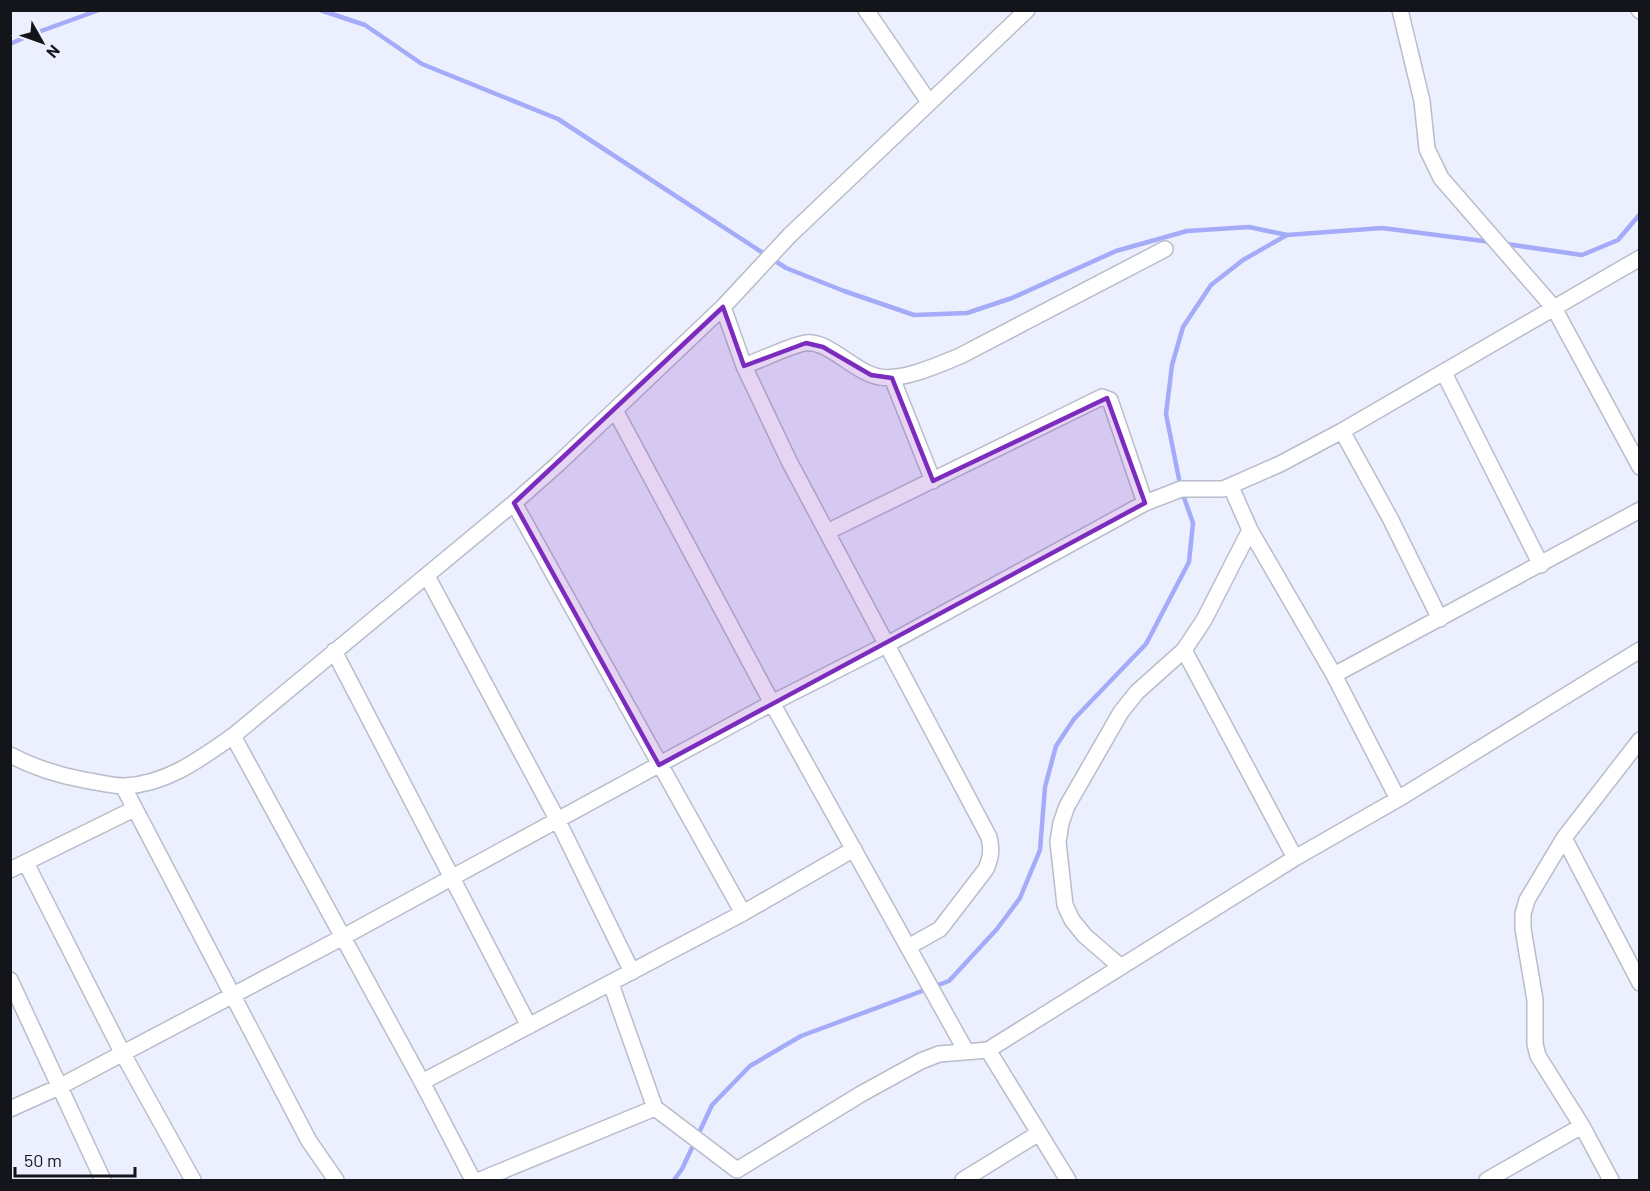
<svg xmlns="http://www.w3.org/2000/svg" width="1650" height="1191" font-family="Barlow,sans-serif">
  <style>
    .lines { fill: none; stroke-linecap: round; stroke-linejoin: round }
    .stream { stroke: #a4abf8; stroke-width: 4.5 }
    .street-casing { stroke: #b9bcca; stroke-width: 18 }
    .street { stroke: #fff; stroke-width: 15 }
    .marked { fill: #7b2cbf; fill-opacity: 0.2; stroke: #7b2cbf; stroke-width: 4.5; stroke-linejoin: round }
  </style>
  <rect width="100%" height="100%" fill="#eceffe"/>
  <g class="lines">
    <!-- stream -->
    <path class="stream" d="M320,10L365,25L422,64L558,119L786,268L844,291L914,315L967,313L1012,298L1116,251L1187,231L1249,227L1287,235L1382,228L1491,242
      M10,44L30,35L99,10
      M1506,244L1582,255L1618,240L1640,214
      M674,1180L682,1169L712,1105L750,1066L801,1036L949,981L997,929L1020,898L1040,850L1045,787L1056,746L1074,719L1146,644L1189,562L1193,523L1181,489L1166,414L1172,365L1183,327L1211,285L1243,260L1287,235"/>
    <defs>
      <path id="street" d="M866,10L929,102
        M1400,10L1422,101L1427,149L1441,178L1554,308L1640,467
        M1639,10L1640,11
        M723,307L744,366L789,461L989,837C992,850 991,857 986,869L940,929L908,947
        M744,366C761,360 789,346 805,343C828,339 856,374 880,377C903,381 938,365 960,356L1165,249
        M1444,373L1541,565
        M892,378L933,481
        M615,410L772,703L966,1051
        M1342,431L1390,518L1440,619
        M1231,487L1250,530L1334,675L1398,799
        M514,503L743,913
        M1250,530L1204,620L1184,650L1295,858
        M827,532L1102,397L1110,400L1145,503
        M427,576L557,819L632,972
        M334,651L529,1026
        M1334,675L1640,510
        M233,736L422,1082L473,1180
        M10,755C35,768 57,775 84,780C97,782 112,786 125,786C167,784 200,759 233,736L514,503L558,464L723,307L790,235L1027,10
        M123,786L309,1141L336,1180
        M1564,838L1640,983
        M26,863L123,1054L193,1180
        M10,870L134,809
        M1121,967L1085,936L1072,920L1065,905L1058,842L1061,823L1067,806L1121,712L1137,692L1184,650
        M10,980L103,1180
        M611,984L655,1108
        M988,1050L1295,858L1398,799L1640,650
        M422,1082L743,913L854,849
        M10,1109L59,1087L343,937L772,703L886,645L1145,503L1181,489H1223L1280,464L1342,431L1640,258
        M737,1170L861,1094L921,1061L939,1054L988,1050L1068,1180
        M480,1180L655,1108L737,1170
        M963,1180L1039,1133
        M1487,1180L1582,1126
        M1611,1180L1582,1126L1538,1056L1535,1044V1000L1523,929V914L1527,900L1564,838L1640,740"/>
    </defs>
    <!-- street casing -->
    <use href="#street" class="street-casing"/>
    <!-- street -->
    <use href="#street" class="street"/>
  </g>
  <!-- marked area -->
  <path class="marked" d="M723,307L744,366L806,343L823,347L871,375L892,378L933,481L1107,398L1145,503L659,765L514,503Z"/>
  <!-- border -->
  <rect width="1650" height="1191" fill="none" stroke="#14151a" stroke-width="24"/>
  <!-- north arrow -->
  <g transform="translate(42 42) rotate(130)" stroke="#eceffe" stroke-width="4.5" paint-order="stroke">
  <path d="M0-4.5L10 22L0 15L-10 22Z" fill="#14151a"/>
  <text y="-9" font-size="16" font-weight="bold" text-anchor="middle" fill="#14151a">N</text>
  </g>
  <!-- scale -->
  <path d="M15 1167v9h120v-9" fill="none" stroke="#14151a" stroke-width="3"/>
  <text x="24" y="1167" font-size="18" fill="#14151a" stroke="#eceffe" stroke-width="4.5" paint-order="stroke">50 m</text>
</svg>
